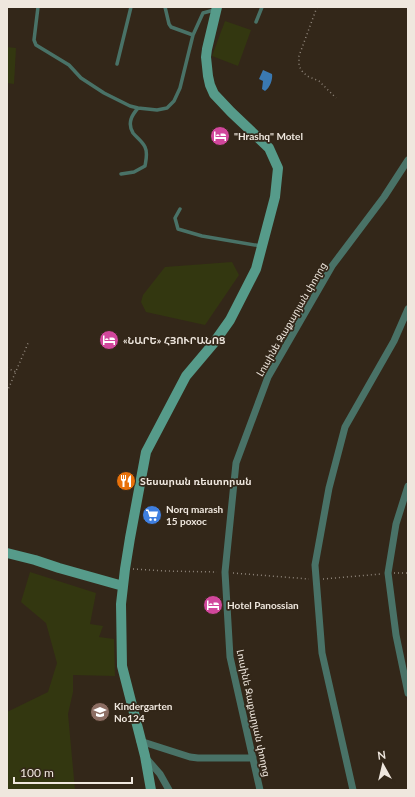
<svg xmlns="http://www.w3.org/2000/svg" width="415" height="797" font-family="Lato,'Noto Sans Armenian',sans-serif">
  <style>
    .green { fill: #333710 }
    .water { fill: #3a79b2 }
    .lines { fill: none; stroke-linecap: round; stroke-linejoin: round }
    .path { stroke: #8f857a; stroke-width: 1.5; stroke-dasharray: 1 3; stroke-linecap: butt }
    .lane { stroke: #497267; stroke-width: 3.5 }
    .street { stroke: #497267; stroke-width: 7 }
    .secondary { stroke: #569b8a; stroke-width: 10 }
    .labels { text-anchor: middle; stroke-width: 3.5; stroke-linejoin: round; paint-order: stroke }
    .poi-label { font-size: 10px; font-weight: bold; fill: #efe7de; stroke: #332719; text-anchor: start }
    .street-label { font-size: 10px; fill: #efe7de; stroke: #332719 }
  </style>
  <rect width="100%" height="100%" fill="#332719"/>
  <!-- green -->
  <path class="green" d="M225,21L251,30L238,66L212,56Z
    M7,47L16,48L14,84L7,83Z
    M232,262L239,275L205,325L146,312L141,302L143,295L165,267Z
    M30,572L96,593L90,624L103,626L99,637L114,639L115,676L73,675V692L68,714L75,790H7V712L48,692L57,663L46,623L21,602Z"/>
  <!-- water -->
  <path class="water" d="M263,70L272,74C273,79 270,88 265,91L262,89L263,81L259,79Z"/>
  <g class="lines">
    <!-- path -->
    <path class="path" d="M317,7L299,56V66L302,71L307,76L319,81L336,98
      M7,368L16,372
      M7,392L29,341
      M133,569L164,571L217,572
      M233,573L309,579
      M394,573H408
      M323,579L381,574"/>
    <!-- lane -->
    <path class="lane" d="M38,7L34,40L36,45L69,65L81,78L104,93L130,106L138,108L157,110L167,108L174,101L180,88L193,35L203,13L214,10
      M165,7L169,24L171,27L193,35
      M256,22L262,7
      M117,64L131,7
      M121,174L134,172L145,166C146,160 148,153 145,147C142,141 137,138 133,133C127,123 132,115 138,108
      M180,209L175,218L178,229L202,236L261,246"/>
    <!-- street -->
    <path class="street" d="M408,486L396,524L388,573L396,635L408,693
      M140,741L190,757L198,758H253
      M146,758L160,774L169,790
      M260,790L230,657L225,572L236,463L268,377L332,266L384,197L408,160
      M353,790L322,653L315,565L329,488L345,427L394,341L408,309"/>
    <!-- secondary -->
    <path class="secondary" d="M7,553L35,560L59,568L123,586
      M151,790L145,756L122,666L121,604L125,569L130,538L146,452L186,376L213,344L230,320L256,269L275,197L278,168L269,148L231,112L214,94L210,85L208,76L206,57L207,49L217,7"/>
  </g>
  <!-- icons -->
  <defs>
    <symbol id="hotel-disc" viewBox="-11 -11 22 22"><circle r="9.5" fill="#d1479c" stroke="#332719"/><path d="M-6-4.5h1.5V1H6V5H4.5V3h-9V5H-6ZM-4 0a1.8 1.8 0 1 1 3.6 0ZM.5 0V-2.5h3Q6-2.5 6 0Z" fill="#fff"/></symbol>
    <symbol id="restaurant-disc" viewBox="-11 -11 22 22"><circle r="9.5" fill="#e8710a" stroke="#332719"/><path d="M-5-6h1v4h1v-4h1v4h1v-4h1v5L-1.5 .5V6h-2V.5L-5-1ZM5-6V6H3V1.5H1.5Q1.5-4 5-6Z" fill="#fff"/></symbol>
    <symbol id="supermarket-disc" viewBox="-11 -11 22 22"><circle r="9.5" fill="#3f7fe0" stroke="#332719"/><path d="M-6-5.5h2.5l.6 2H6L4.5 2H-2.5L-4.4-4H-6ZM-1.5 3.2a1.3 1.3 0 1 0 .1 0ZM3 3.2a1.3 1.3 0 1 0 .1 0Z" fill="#fff"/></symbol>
    <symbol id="school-disc" viewBox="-11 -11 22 22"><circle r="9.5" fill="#8d6e63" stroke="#332719"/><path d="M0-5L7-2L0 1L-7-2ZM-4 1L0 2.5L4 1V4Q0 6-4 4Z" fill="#fff"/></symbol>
  </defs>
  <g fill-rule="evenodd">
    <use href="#hotel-disc" x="209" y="125" width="22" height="22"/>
    <use href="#hotel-disc" x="98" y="329" width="22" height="22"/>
    <use href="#restaurant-disc" x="115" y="470" width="22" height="22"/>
    <use href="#supermarket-disc" x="141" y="504" width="22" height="22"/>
    <use href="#hotel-disc" x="202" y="594" width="22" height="22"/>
    <use href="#school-disc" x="89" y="701" width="22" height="22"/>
  </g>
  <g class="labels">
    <!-- poi labels -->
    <g class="poi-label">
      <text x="234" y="140">"Hrashq" Motel</text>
      <text x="123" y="344">«ՆԱՐԵ» ՀՅՈՒՐԱՆՈՑ</text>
      <text x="140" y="485">Տեսարան ռեստորան</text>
      <text x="166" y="513">Norq marash<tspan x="166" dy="12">15 poxoc</tspan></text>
      <text x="227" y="609">Hotel Panossian</text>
      <text x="114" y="710">Kindergarten<tspan x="114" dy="12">No124</tspan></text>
    </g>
    <!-- street labels -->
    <g class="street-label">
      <text transform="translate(291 319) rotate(-60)" y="4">Լուսինե Զաքարյան փողոց</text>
      <text transform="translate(254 713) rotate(78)" y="4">Լուսինե Զաքարյան փողոց</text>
    </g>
  </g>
  <!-- border -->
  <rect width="415" height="797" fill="none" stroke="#efe7de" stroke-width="16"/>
  <!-- north arrow -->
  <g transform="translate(383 765) rotate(352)" stroke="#332719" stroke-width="3" paint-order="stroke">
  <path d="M0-3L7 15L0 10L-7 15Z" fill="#efe7de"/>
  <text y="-6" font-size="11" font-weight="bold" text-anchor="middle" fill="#efe7de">N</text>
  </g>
  <!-- scale -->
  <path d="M14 777v6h118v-6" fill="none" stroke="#efe7de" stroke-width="2"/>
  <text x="20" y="777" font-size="12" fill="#efe7de" stroke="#332719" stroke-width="3" paint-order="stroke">100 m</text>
</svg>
